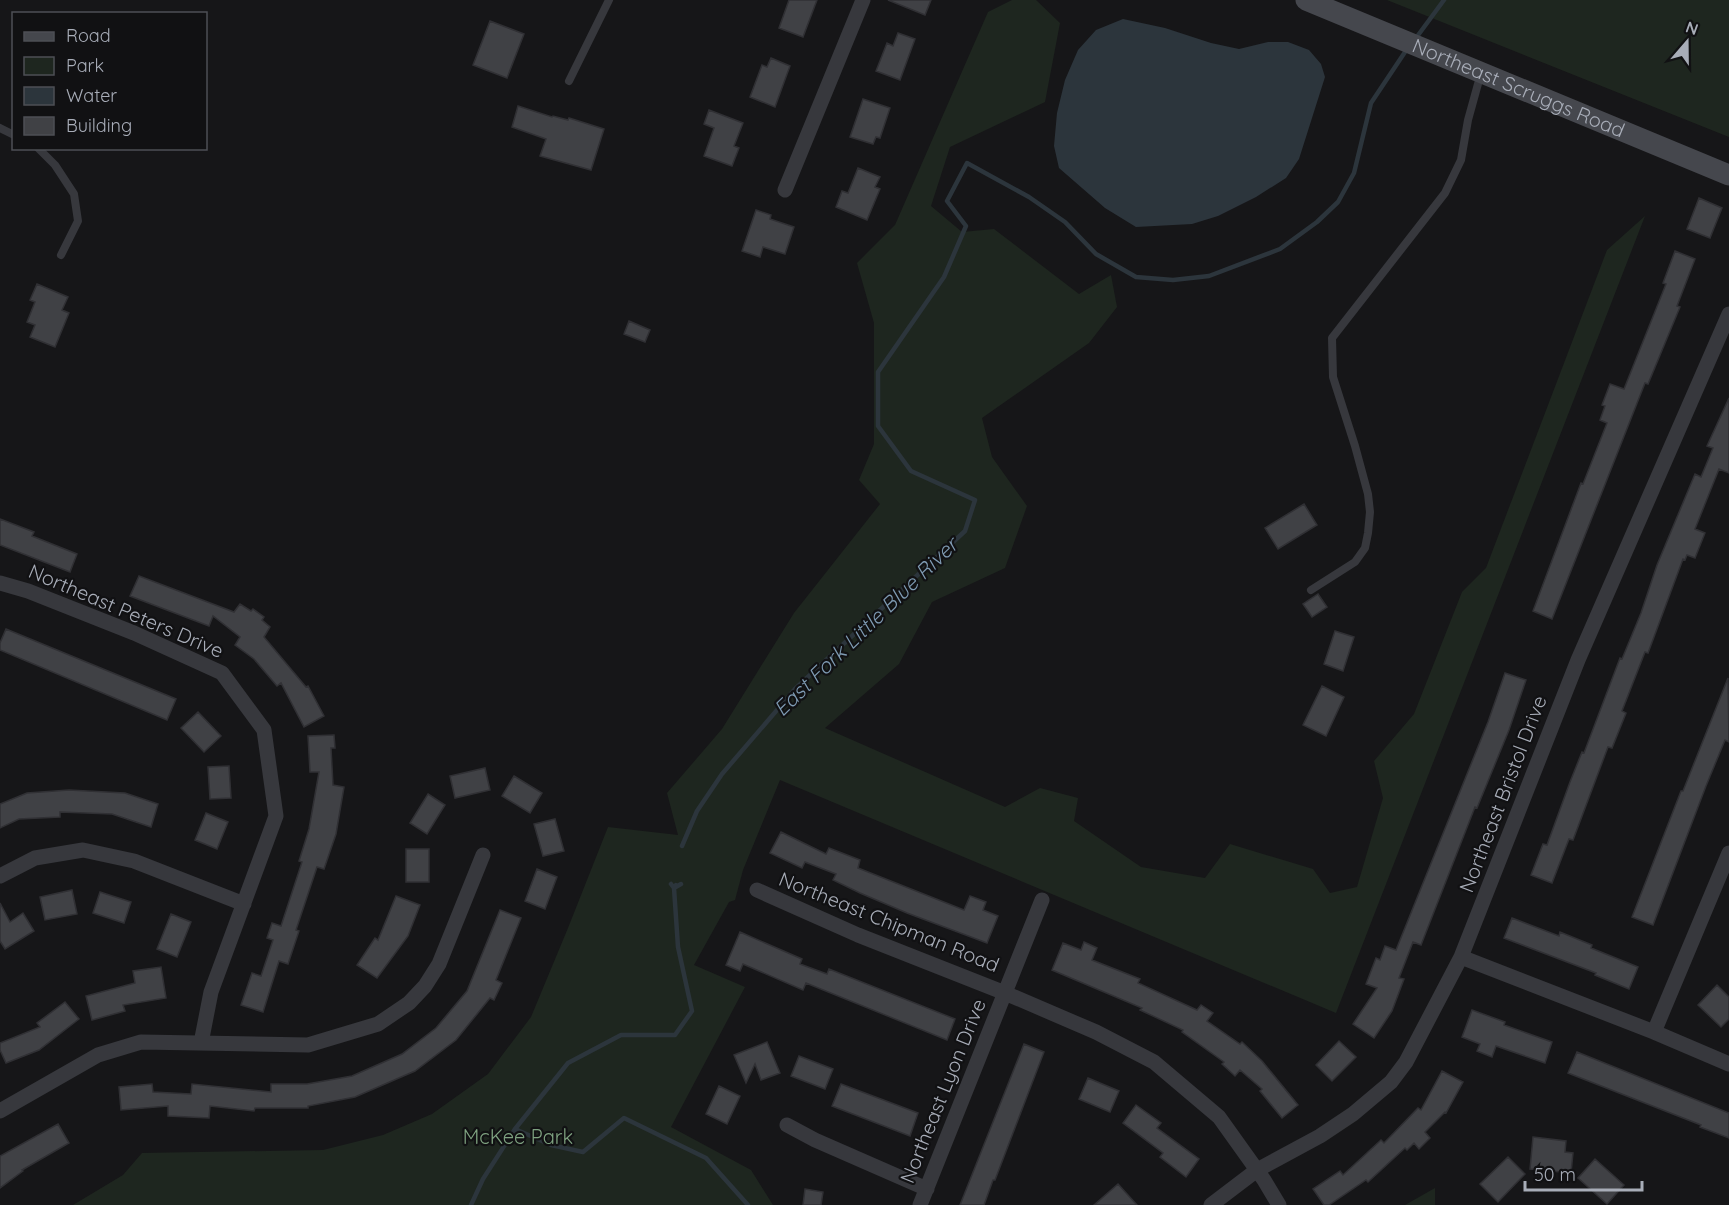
<svg xmlns="http://www.w3.org/2000/svg" width="1729" height="1205" font-family="Quicksand,sans-serif">
  <style>
    .green { fill: #1e261f }
    .water { fill: #2c353c }
    .lines { fill: none; stroke-linecap: round; stroke-linejoin: round }
    .stream { stroke: #2c353c; stroke-width: 4.5 }
    .building { fill: #404145; stroke: #303034; stroke-width: 1.5 }
    .lane { stroke: #37383d; stroke-width: 8 }
    .street { stroke: #37383d; stroke-width: 15 }
    .secondary { stroke: #45474d; stroke-width: 21 }
    .labels { text-anchor: middle; stroke-width: 4.5; stroke-linejoin: round; paint-order: stroke }
    .street-label { font-size: 20px; fill: #a8adb8; stroke: #111113 }
    .park-label { font-size: 20px; fill: #7fa381; stroke: #111113 }
    .water-label { font-size: 21px; font-style: italic; fill: #7f9bb3; stroke: #111113 }
  </style>
  <rect width="100%" height="100%" fill="#161618"/>
  <!-- green -->
  <path class="green" d="M1012,0H1036L1060,23L1045,102L950,147L931,206L962,232L994,229L1079,294L1111,275L1117,307L1089,343L982,418L992,457L1027,506L1005,568L932,602L899,664L825,728L1005,807L1040,788L1078,798L1074,821L1141,867L1205,878L1230,844L1313,869L1330,893L1357,887L1383,798L1374,761L1414,714L1462,592L1486,568L1607,250L1645,216L1336,1013L780,780L743,870L735,900L729,902L694,965L745,987L671,1127L751,1170L773,1205H73L123,1175L142,1153L323,1150L383,1135L432,1114L488,1074L531,1017L568,928L608,827L678,835L667,793L722,729L794,613L880,504L859,480L874,444V323L857,263L895,225L988,12Z
    M1387,0H1729V137Z
    M1435,1188V1205H1405Z"/>
  <!-- water -->
  <path class="water" d="M1123,19L1165,28L1211,43L1239,49L1268,42H1288L1309,50L1321,64L1325,77L1299,159L1286,178L1256,197L1218,216L1192,224L1136,227L1105,208L1059,168L1054,146L1057,113L1065,80L1078,50L1096,30Z"/>
  <g class="lines">
    <!-- stream -->
    <path class="stream" d="M1416,38L1444,0
      M682,846L697,811L722,774L795,689L965,531L975,500L911,471L878,426V372L944,277L966,226L947,201L967,163L1029,197L1065,222L1096,254L1136,277L1173,280L1209,276L1280,249L1317,222L1338,202L1354,173L1371,103L1407,49
      M671,884L674,888L681,884
      M515,1129L551,1145L583,1152L624,1118L706,1158L748,1205
      M471,1205L483,1179L515,1129L568,1063L621,1035H675L692,1011L678,947L674,888L676,885"/>
  </g>
  <!-- building -->
  <path class="building" d="M789,0H817L803,37L779,28Z
    M888,0H931L925,15Z
    M490,21L524,34L507,78L473,65Z
    M898,33L915,39L900,80L876,71L887,43L893,46Z
    M771,58L790,66L775,107L750,97L762,65L767,67Z
    M863,99L890,108L880,138L876,137L873,144L850,137Z
    M518,106L552,117L553,116L568,120L569,118L604,129L591,170L540,156L546,139L512,127Z
    M709,110L743,123L734,146L739,148L732,166L704,156L714,128L704,124Z
    M858,168L880,177L875,187L880,189L867,220L836,207L842,191L848,193Z
    M1699,198L1722,208L1710,238L1687,229Z
    M756,210L771,215L770,219L794,227L785,254L763,247L760,257L742,251Z
    M1675,251L1695,259L1677,306L1680,307L1648,384L1645,383L1552,619L1533,611L1581,483L1583,484L1607,423L1600,420L1605,406L1602,405L1610,384L1624,389L1666,284L1663,283Z
    M37,284L68,297L62,310L69,313L55,347L30,337L35,325L27,322L35,302L30,300Z
    M629,321L650,330L645,342L624,334Z
    M1729,398V473L1719,469L1695,529L1705,533L1695,558L1687,555L1685,560L1683,559L1648,653L1645,652L1622,711L1626,713L1612,748L1608,747L1573,840L1569,839L1552,883L1531,875L1543,844L1547,845L1570,782L1582,752L1584,753L1620,658L1622,659L1641,613L1657,565L1695,474L1701,477L1713,448L1707,446Z
    M1304,504L1317,525L1278,549L1265,528Z
    M0,519L34,532L32,536L77,554L70,572L0,545Z
    M139,576L234,612L240,604L251,611L253,609L264,617L262,620L270,627L264,637L306,687L308,686L324,716L304,727L281,683L277,686L254,659L235,645L240,637L213,616L209,626L130,596Z
    M1318,594L1327,607L1312,617L1303,604Z
    M6,629L176,699L167,720L0,650V643Z
    M1335,631L1354,637L1343,671L1324,664Z
    M1505,673L1526,680L1509,730L1477,808L1475,807L1421,945L1413,942L1399,978L1404,979L1392,1011L1374,1038L1353,1024L1377,988L1366,984L1376,958L1380,960L1385,946L1396,950L1488,722Z
    M1728,678L1729,742L1725,740L1706,786L1653,925L1632,917L1681,791H1683Z
    M1322,686L1344,697L1326,736L1303,725Z
    M198,712L221,736L204,752L181,728Z
    M334,735L335,748H331L333,785L344,787L336,834L324,869L317,867L296,930L299,931L288,964L279,961L263,1012L241,1005L252,973L261,976L273,940L267,938L272,923L281,926L302,862L299,861L309,829L319,772H310L308,736Z
    M229,766L231,798L210,799L208,767Z
    M485,768L490,790L455,798L450,776Z
    M514,776L542,793L530,813L502,796Z
    M69,790L125,793L158,804L151,827L112,814L60,812V817L19,819L0,828V804L27,793Z
    M428,794L445,805L427,834L410,823Z
    M206,813L228,822L217,849L195,840Z
    M555,819L564,851L543,856L534,824Z
    M781,832L826,854L829,848L860,860L858,868L964,910L970,896L986,902L983,910L998,916L987,943L907,913L860,893L833,880L836,874L805,862L802,868L770,853Z
    M406,849H429V882H406Z
    M537,869L557,877L545,909L525,901Z
    M72,890L77,914L45,920L40,897Z
    M100,892L131,902L124,923L93,913Z
    M396,896L420,905L408,936L377,978L357,965L375,938L378,940Z
    M0,903L10,922L23,913L34,931L5,949L0,941Z
    M500,910L521,918L496,980L502,983L494,1000L490,998L456,1040L415,1071L355,1097L308,1106V1108H255L254,1111L210,1106L209,1118L168,1116V1106L121,1110L119,1087L152,1084L153,1092L191,1094L192,1084L271,1092V1084H307L352,1076L402,1054L436,1028L467,991Z
    M171,914L191,922L177,957L157,949Z
    M1512,918L1559,936L1560,932L1592,945L1591,948L1638,967L1629,989L1595,975L1596,973L1504,938Z
    M740,932L802,959L800,964L827,974L829,969L955,1019L947,1040L806,983L803,990L743,964L740,971L726,965Z
    M1084,942L1097,948L1092,960L1140,979L1138,983L1197,1010L1201,1005L1213,1013L1207,1021L1240,1044L1242,1042L1262,1061L1298,1105L1282,1118L1260,1091L1262,1089L1240,1070L1235,1076L1222,1064L1224,1062L1182,1032L1183,1030L1140,1010L1142,1008L1052,970L1063,943L1081,950Z
    M161,967L166,998L123,1005L125,1011L92,1020L86,996L135,983L133,971Z
    M1717,985L1729,997V1019L1721,1027L1698,1005Z
    M65,1002L79,1019L39,1050L6,1063L0,1050V1043L40,1027L37,1023Z
    M1472,1010L1505,1022L1504,1025L1552,1042L1545,1063L1496,1046L1492,1057L1477,1051L1480,1044L1462,1037Z
    M1339,1041L1356,1057L1332,1081L1316,1065Z
    M767,1042L780,1073L761,1080L755,1064L746,1083L734,1055Z
    M1024,1044L1044,1052L995,1180H993L984,1205H960Z
    M1577,1052L1729,1113V1138L1700,1127L1701,1125L1568,1073Z
    M799,1056L833,1069L825,1089L791,1076Z
    M1442,1071L1463,1082L1446,1113L1445,1112L1425,1132L1430,1138L1419,1149L1414,1143L1407,1150L1405,1148L1368,1182L1366,1180L1329,1205H1324L1313,1189L1340,1171L1343,1175L1381,1140L1384,1143L1418,1108L1421,1110Z
    M1088,1078L1119,1091L1110,1112L1079,1099Z
    M841,1084L918,1113L910,1136L832,1106Z
    M719,1086L740,1096L727,1124L706,1114Z
    M1136,1105L1161,1123L1157,1128L1199,1159L1186,1177L1160,1157L1163,1153L1123,1123Z
    M58,1124L69,1143L22,1170L23,1171L0,1188V1156Z
    M1533,1137L1566,1141L1565,1152L1573,1153L1571,1173L1530,1169Z
    M1508,1157L1525,1174L1498,1202L1480,1184Z
    M1595,1159L1624,1185L1607,1204L1578,1178Z
    M1118,1184L1137,1205H1094Z
    M805,1189L823,1192L821,1205H803Z"/>
  <g class="lines">
    <!-- lane -->
    <path class="lane" d="M569,81L609,0
      M0,128L14,135
      M38,148L55,165L74,194L78,221L61,255
      M1311,590L1355,562L1365,548L1368,533L1370,512L1368,494L1355,446L1333,377L1332,338L1445,193L1461,160L1468,120L1481,73"/>
    <!-- street -->
    <path class="street" d="M785,190L863,0
      M0,583L28,591L134,633L222,673L264,730L276,816L211,992L201,1043
      M0,876L35,858L83,850L134,861L244,904
      M757,890L858,935L1005,993L1096,1032L1154,1062L1219,1117L1264,1180L1279,1205
      M1461,957L1654,1032L1729,1064
      M1654,1032L1729,853
      M0,1111L98,1055L141,1042L308,1045L378,1024L409,1003L425,986L439,964L483,855
      M787,1125L815,1140L927,1189
      M920,1205L1042,900
      M1211,1205L1257,1170L1320,1136L1353,1114L1391,1082L1406,1062L1461,957L1578,660L1729,314"/>
    <!-- secondary -->
    <path class="secondary" id="s1" d="M1306,0L1729,175"/>
  </g>
  <g class="labels">
    <!-- street labels -->
    <g class="street-label">
      <text dy="7" stroke="none"><textPath href="#s1" startOffset="230">Northeast Scruggs Road</textPath></text>
      <text transform="translate(126 611) rotate(23)" y="7">Northeast Peters Drive</text>
      <text transform="translate(1503 794) rotate(-69)" y="7">Northeast Bristol Drive</text>
      <text transform="translate(889 922) rotate(22)" y="7">Northeast Chipman Road</text>
      <text transform="translate(943 1091) rotate(-68)" y="7">Northeast Lyon Drive</text>
    </g>
    <!-- park labels -->
    <g class="park-label">
      <text x="518" y="1144">McKee Park</text>
    </g>
    <!-- water labels -->
    <g class="water-label">
      <text transform="translate(866 627) rotate(-44)" y="7">East Fork Little Blue River</text>
    </g>
  </g>
  <!-- legend -->
  <rect x="12" y="12" width="195" height="138" fill="#111113" stroke="#4d4f55" stroke-width="1.5"/>
  <rect x="24" y="32" width="30" height="9" fill="#45474d" stroke="#4d4f55" stroke-width="1.5"/>
  <text x="66" y="42" font-size="18" fill="#a8adb8">Road</text>
  <rect x="24" y="57" width="30" height="18" fill="#1e261f" stroke="#4d4f55" stroke-width="1.5"/>
  <text x="66" y="72" font-size="18" fill="#a8adb8">Park</text>
  <rect x="24" y="87" width="30" height="18" fill="#2c353c" stroke="#4d4f55" stroke-width="1.5"/>
  <text x="66" y="102" font-size="18" fill="#a8adb8">Water</text>
  <rect x="24" y="117" width="30" height="18" fill="#404145" stroke="#4d4f55" stroke-width="1.5"/>
  <text x="66" y="132" font-size="18" fill="#a8adb8">Building</text>
  <!-- north arrow -->
  <g transform="translate(1687 42) rotate(20)" stroke="#111113" stroke-width="4.5" paint-order="stroke">
  <path d="M0-4.5L10 22L0 15L-10 22Z" fill="#a8adb8"/>
  <text y="-9" font-size="16" font-weight="bold" text-anchor="middle" fill="#a8adb8">N</text>
  </g>
  <!-- scale -->
  <path d="M1525 1181v9h117v-9" fill="none" stroke="#a8adb8" stroke-width="3"/>
  <text x="1534" y="1181" font-size="18" fill="#a8adb8" stroke="#111113" stroke-width="4.5" paint-order="stroke">50 m</text>
</svg>
